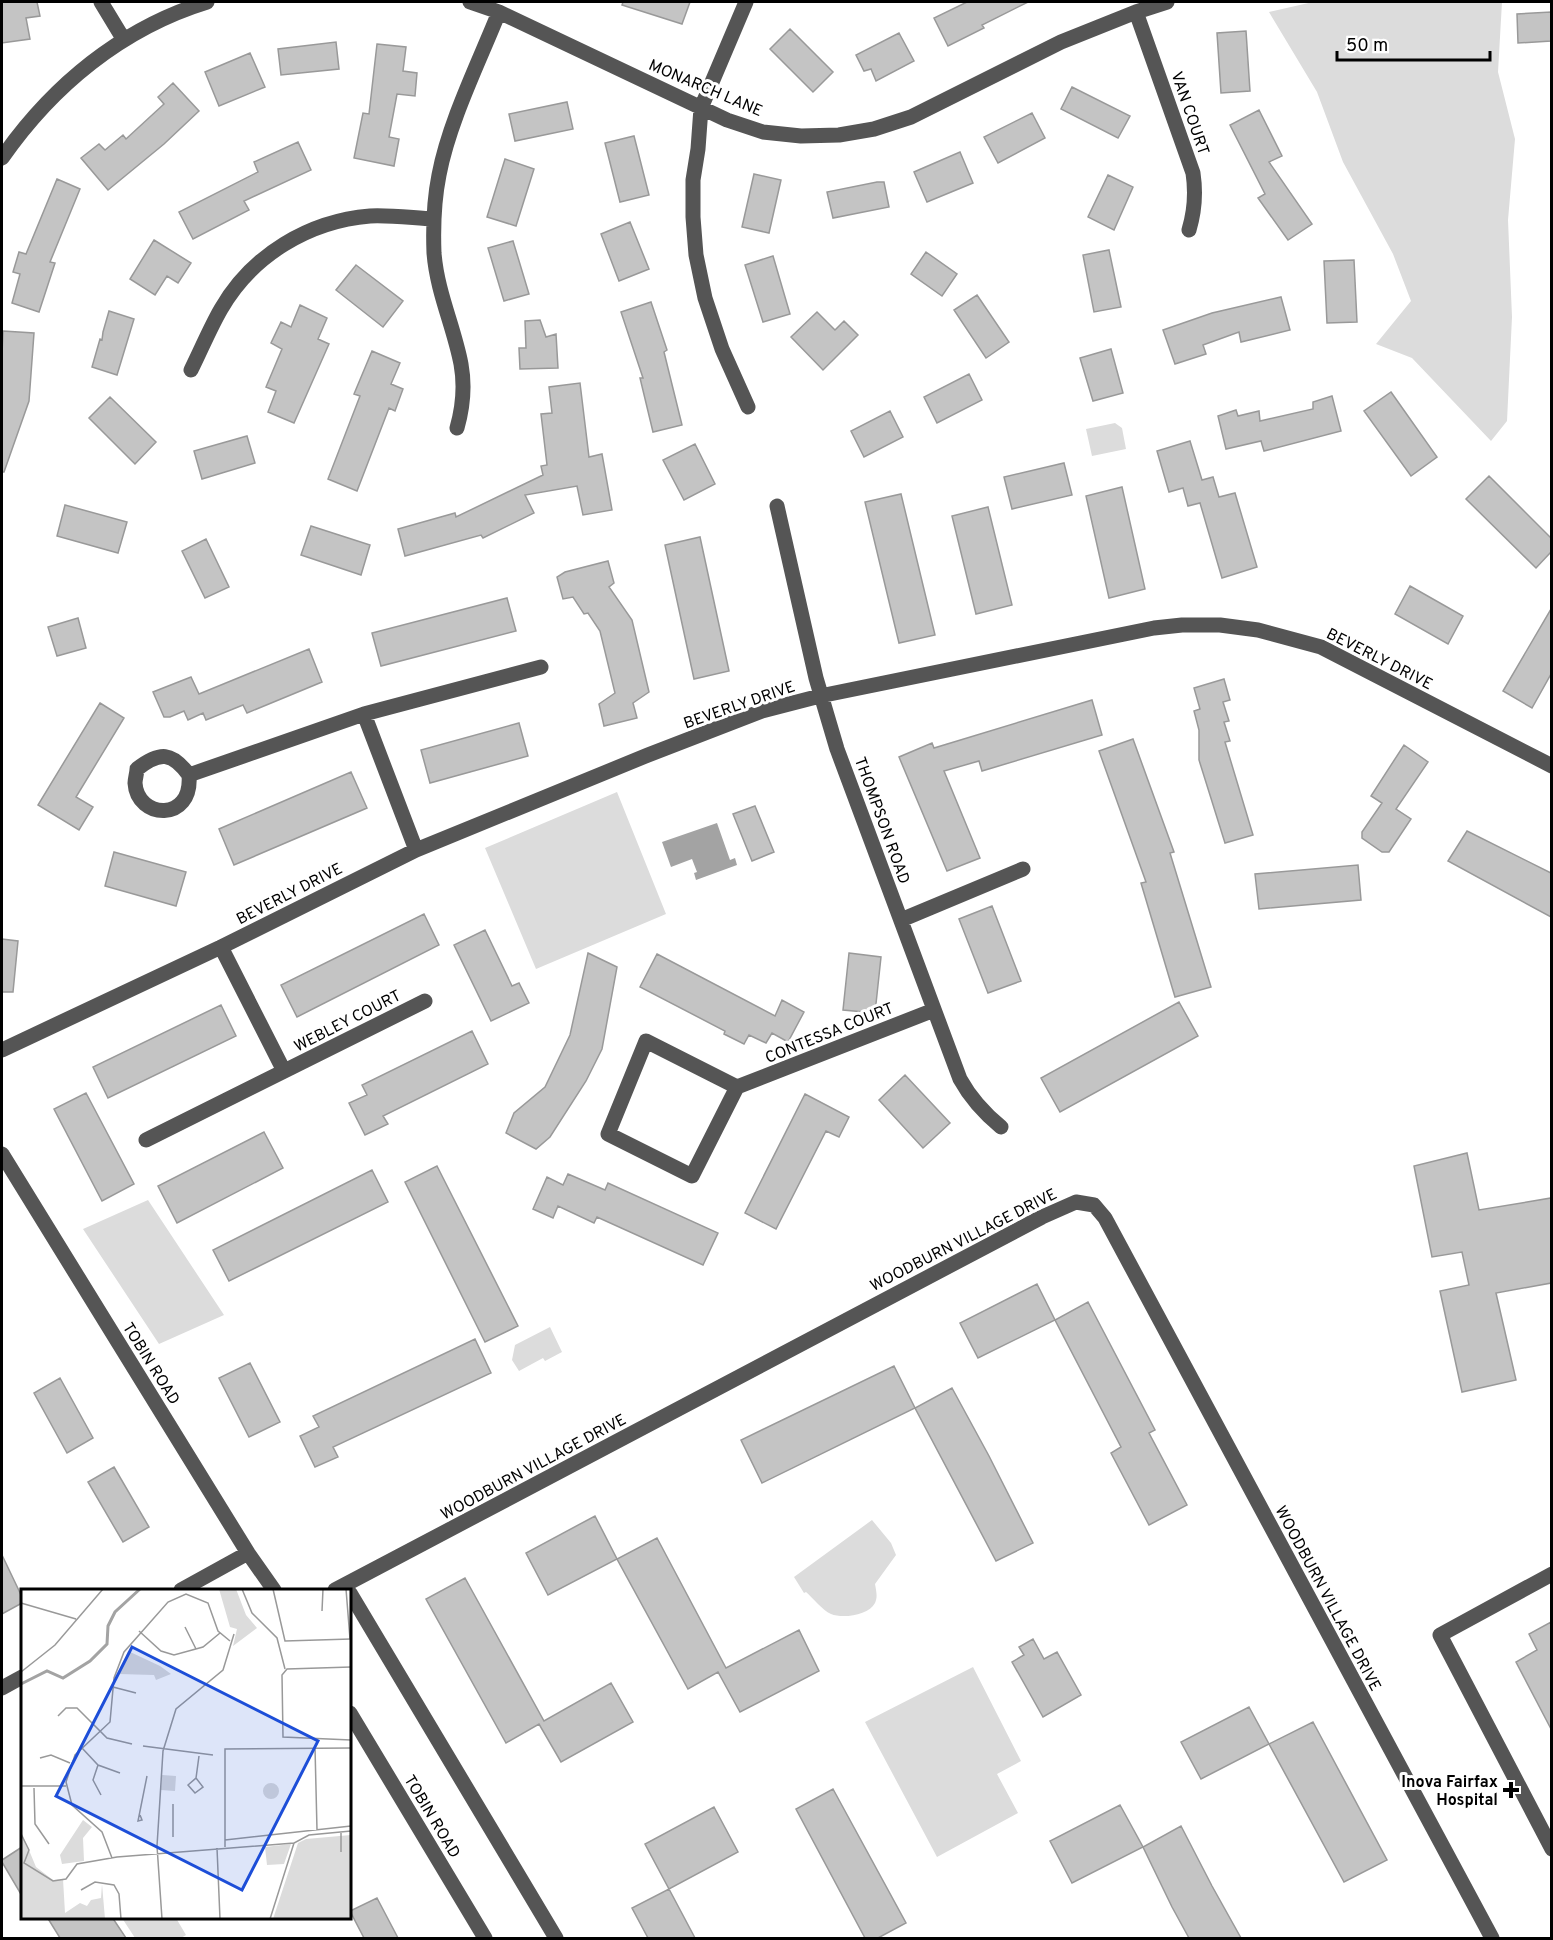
<svg xmlns="http://www.w3.org/2000/svg" width="1553" height="1940" font-family="Overpass,sans-serif">
  <style>
    .green { fill: #dcdcdc }
    .water { fill: #a3a3a3 }
    .building { fill: #c4c4c4; stroke: #999; stroke-width: 1.5 }
    .lines { fill: none; stroke-linecap: round; stroke-linejoin: round }
    .minor { stroke: #555; stroke-width: 15 }
    .poi-dot { fill: #000; stroke: #fff; stroke-width: 2 }
    .labels { text-anchor: middle; stroke-width: 6; stroke-linejoin: round; paint-order: stroke }
    .street-label { font-size: 16px; fill: #000; stroke: #fff }
    .poi-label { font-size: 16px; font-weight: bold; fill: #000; stroke: #fff; text-anchor: end }
    .inset-river { fill: none; stroke: #a3a3a3; stroke-width: 3 }
    .inset-road { fill: none; stroke: #999; stroke-width: 1.5 }
    .view { fill: #1d4ed8; fill-opacity: 0.15; stroke: #1d4ed8; stroke-width: 3 }
    .inset-edge { fill: none; stroke: #000; stroke-width: 3 }
  </style>
  <rect width="100%" height="100%" fill="#fff"/>
  <!-- green -->
  <path class="green" d="M1313,2H1502L1498,72L1515,139L1508,220L1512,317L1507,421L1491,441L1412,358L1376,344L1411,301L1393,254L1343,162L1317,92L1269,12Z
    M1115,423L1122,428L1126,449L1092,456L1086,429Z
    M617,792L666,914L536,969L485,848Z
    M148,1200L224,1315L159,1344L83,1229Z
    M550,1327L562,1352L545,1361L543,1358L519,1371L512,1360L515,1345Z
    M872,1520L891,1543L896,1555L875,1584C876,1590 878,1597 875,1603C869,1615 843,1619 831,1614C822,1610 813,1598 806,1592L804,1593L794,1577Z
    M973,1667L1021,1761L997,1774L1018,1813L937,1857L865,1722Z
    M122,1918H176L186,1935L181,1938H135Z"/>
  <!-- water -->
  <path class="water" d="M717,823L730,860L735,858L737,865L696,880L694,873L697,872L692,859L671,867L662,842Z"/>
  <!-- building -->
  <path class="building" d="M2,2H37L40,16L26,18L30,39L2,43Z
    M623,2H690L682,24L622,5Z
    M967,2H1028L982,25L984,28L948,46L934,18Z
    M1551,12V41L1518,43L1517,14Z
    M790,29L833,72L813,92L770,49Z
    M1246,31L1250,91L1221,93L1217,33Z
    M899,33L914,61L876,81L871,69L864,71L856,55Z
    M336,42L339,69L281,75L278,49Z
    M377,44L406,47L403,71L417,73L415,96L397,94L389,137L399,139L394,166L354,158L363,113L369,114Z
    M250,53L265,87L219,106L205,72Z
    M173,83L199,111L164,144L108,190L81,158L99,144L105,150L123,135L126,139L164,104L158,97Z
    M1072,87L1130,116L1118,138L1061,109Z
    M567,102L573,129L515,141L509,114Z
    M1259,110L1282,156L1269,162L1312,224L1288,240L1258,198L1265,194L1230,125Z
    M1032,113L1045,138L998,163L984,137Z
    M634,136L649,195L620,202L605,143Z
    M298,142L311,170L244,201L249,210L193,239L179,212L258,172L254,162Z
    M960,152L973,183L927,202L914,172Z
    M505,159L534,169L516,226L487,217Z
    M754,174L781,180L769,233L742,227Z
    M1108,175L1133,187L1114,230L1088,217Z
    M57,179L80,189L50,262L55,263L39,312L12,303L20,274L13,272L19,252L26,254Z
    M877,182H884L889,207L833,218L827,192Z
    M630,222L649,269L619,281L601,234Z
    M154,240L191,263L178,283L167,276L155,295L130,279Z
    M513,241L529,294L504,301L488,248Z
    M1109,250L1121,307L1094,312L1083,255Z
    M926,252L957,274L942,296L911,274Z
    M773,256L790,314L763,322L745,265Z
    M1354,260L1357,322L1327,323L1324,261Z
    M356,265L403,301L383,327L336,290Z
    M977,295L1009,342L986,358L954,310Z
    M1281,297L1290,330L1241,342L1239,332L1203,345L1206,354L1175,364L1163,330L1212,313Z
    M651,302L667,350L664,352L682,425L653,432L640,378H643L621,312Z
    M300,305L327,318L318,339L329,344L294,423L268,412L276,391L266,387L282,349L271,343L281,322L291,327Z
    M109,311L134,319L117,375L92,367L100,339L102,340L103,332Z
    M817,312L835,330L844,321L858,335L823,370L791,337Z
    M540,320L546,337L556,334L558,368L520,369L519,348H526L525,321Z
    M3,331L34,333L29,401L4,472H2V354Z
    M1111,349L1123,393L1093,401L1080,358Z
    M372,351L400,363L391,384L403,389L395,411L389,408L357,491L328,479L360,396L354,394Z
    M969,374L982,400L937,423L924,397Z
    M580,383L589,457L602,454L612,510L583,515L577,486L525,495L534,513L483,538L481,535L405,556L398,529L455,513L456,517L543,475L541,466L547,465L541,414L552,413L549,387Z
    M1391,392L1437,457L1411,476L1364,411Z
    M1332,396L1341,431L1264,451L1261,441L1226,449L1218,416L1236,410L1238,416L1259,411L1260,421L1313,409V402Z
    M110,397L156,442L135,464L89,418Z
    M890,411L903,437L864,457L851,431Z
    M247,436L255,463L202,479L194,451Z
    M1190,441L1202,480L1213,477L1219,497L1235,493L1257,567L1222,578L1200,503L1188,506L1183,488L1169,492L1157,451Z
    M695,444L715,484L684,500L663,460Z
    M1064,463L1072,495L1012,509L1004,477Z
    M1489,476L1551,538V552L1536,568L1466,499Z
    M1122,487L1145,589L1109,598L1086,496Z
    M901,494L935,635L899,643L865,502Z
    M65,505L127,522L118,553L57,536Z
    M988,507L1012,605L976,614L952,516Z
    M311,526L370,545L361,575L301,555Z
    M700,537L729,671L694,679L665,545Z
    M206,539L229,587L205,598L182,551Z
    M608,561L614,583L609,587L632,620L649,692L633,703L637,718L604,726L599,704L615,693L600,631L588,613L584,614L573,597L563,599L557,577L565,572Z
    M1410,586L1463,616L1448,644L1395,614Z
    M507,598L516,631L381,666L372,633Z
    M1551,609V674L1532,708L1503,691Z
    M78,618L86,648L57,656L48,627Z
    M309,649L322,682L247,713L243,705L206,720L203,713L188,720L184,711L170,717H164L153,692L191,677L199,694Z
    M1224,679L1230,700L1223,702L1229,721L1224,722L1230,741L1225,742L1253,835L1225,843L1199,760V730L1194,711L1200,709L1194,688Z
    M1092,700L1102,735L982,771L979,761L944,771L980,858L947,871L899,757L932,743L934,748Z
    M100,703L124,718L76,797L93,807L79,830L38,805Z
    M519,723L528,756L430,783L421,750Z
    M1133,739L1174,852L1170,853L1211,987L1175,997L1141,883L1146,882L1099,751Z
    M1404,745L1428,762L1396,809L1411,819L1389,852H1382L1362,838V832L1382,803L1371,796Z
    M351,772L367,808L234,865L219,829Z
    M755,806L774,852L752,861L733,814Z
    M1467,831L1551,873V917L1448,861Z
    M114,852L186,872L176,906L105,886Z
    M1358,865L1361,900L1259,909L1255,874Z
    M992,906L1021,981L988,993L959,919Z
    M424,914L439,945L297,1017L281,985Z
    M485,930L512,986L519,983L529,1003L491,1021L454,945Z
    M2,939L18,941L13,992H2Z
    M588,953L617,967L602,1049L586,1081L550,1137L536,1149L506,1133L514,1113L545,1087L570,1035Z
    M849,953L881,957L875,1013L843,1010Z
    M657,954L775,1016L782,1000L804,1012L788,1042L772,1033L766,1043L749,1035L744,1044L724,1034L725,1031L640,987Z
    M1179,1002L1198,1036L1060,1112L1041,1078Z
    M221,1005L236,1036L108,1098L93,1067Z
    M472,1031L488,1064L383,1116L388,1124L365,1135L349,1103L367,1095L362,1085Z
    M905,1075L950,1123L923,1148L879,1100Z
    M86,1093L134,1184L102,1201L54,1109Z
    M805,1094L849,1117L839,1137L826,1131L776,1229L745,1213Z
    M264,1132L283,1168L177,1223L158,1186Z
    M1467,1153L1479,1210L1551,1198V1283L1496,1293L1516,1380L1462,1392L1440,1291L1469,1285L1462,1252L1432,1257L1414,1166Z
    M437,1166L518,1326L485,1342L405,1182Z
    M372,1170L388,1202L229,1281L213,1250Z
    M568,1174L605,1190L608,1183L718,1233L703,1265L597,1217L594,1223L558,1206L553,1218L533,1209L547,1177L563,1185Z
    M1037,1284L1055,1320L978,1358L960,1323Z
    M1088,1302L1155,1430L1149,1433L1187,1505L1149,1525L1111,1453L1121,1447L1055,1320Z
    M475,1339L491,1373L333,1447L338,1457L315,1467L300,1436L319,1427L313,1416Z
    M250,1363L280,1422L249,1437L219,1378Z
    M894,1366L915,1408L762,1483L741,1440Z
    M60,1378L93,1438L67,1453L34,1393Z
    M952,1388L989,1456L1033,1543L996,1561L915,1408Z
    M114,1467L149,1527L123,1542L88,1482Z
    M595,1516L617,1559L548,1595L526,1553Z
    M657,1538L726,1668L799,1630L819,1671L740,1712L718,1672L688,1689L617,1559Z
    M2,1555L22,1597V1603L2,1614Z
    M465,1578L544,1721L611,1683L633,1722L561,1762L539,1724L506,1743L426,1599Z
    M1551,1622V1729L1516,1662L1537,1650L1529,1634Z
    M1033,1639L1044,1659L1057,1652L1081,1695L1043,1717L1012,1662L1024,1655L1019,1647Z
    M1249,1707L1269,1744L1201,1779L1181,1742Z
    M1313,1722L1387,1860L1344,1882L1269,1744Z
    M833,1789L906,1923L878,1938H865L796,1809Z
    M1120,1805L1143,1847L1072,1883L1050,1841Z
    M714,1807L738,1852L669,1889L645,1844Z
    M1181,1826L1212,1886L1241,1938H1189L1172,1907L1143,1847Z
    M22,1847V1896L2,1862V1860Z
    M669,1889L695,1938H648L632,1908Z
    M377,1898L398,1938H364L350,1911Z
    M47,1917H112L126,1938H60Z"/>
  <g class="lines">
    <!-- minor -->
    <path class="minor" d="M101,2L124,40
      M470,2L499,12L727,120L763,132L801,136L839,135L874,129L911,117L1061,42L1136,12L1167,2
      M746,2L701,108L698,149L693,180V217L696,255L705,298L722,349L748,407
      M1136,12L1193,173C1196,193 1195,210 1189,230
      M2,158C52,86 122,28 207,2
      M191,370C201,350 210,328 221,309C252,255 309,221 370,216C391,215 413,218 434,219
      M457,428C463,407 465,386 461,364C454,327 437,292 434,253C433,227 434,200 439,175C449,122 479,62 499,12
      M777,506L816,678L837,749L960,1079C971,1099 984,1113 1001,1127
      M364,714L416,850
      M189,775C193,823 137,819 135,783C135,779 137,773 137,769C160,751 172,752 189,775L364,714L541,667
      M901,920L1023,869
      M221,947L284,1071
      M2,1050L221,947L416,850L648,755L762,711L820,696L1154,628L1182,625H1220L1258,630L1321,647L1552,766
      M737,1087L692,1176L608,1134L646,1041L737,1087L934,1010
      M146,1140L425,1001
      M2,1154L248,1553L274,1590
      M1552,1574L1440,1635L1552,1849
      M181,1590L248,1553
      M335,1590L1042,1217L1076,1202L1094,1205L1105,1218L1492,1938
      M350,1593L556,1938
      M2,1688L22,1677
      M350,1713L485,1938"/>
  </g>
  <!-- markers -->
  <path class="poi-dot" d="M1508 1781h6v6h6v6h-6v6h-6v-6h-6v-6h6z"/>
  <g class="labels">
    <!-- street labels -->
    <g class="street-label">
      <text transform="translate(706 87) rotate(23)" y="6">MONARCH LANE</text>
      <text transform="translate(1191 113) rotate(71)" y="6">VAN COURT</text>
      <text transform="translate(1380 658) rotate(27)" y="6">BEVERLY DRIVE</text>
      <text transform="translate(739 704) rotate(-19)" y="6">BEVERLY DRIVE</text>
      <text transform="translate(883 820) rotate(70)" y="6">THOMPSON ROAD</text>
      <text transform="translate(289 893) rotate(-27)" y="6">BEVERLY DRIVE</text>
      <text transform="translate(347 1020) rotate(-27)" y="6">WEBLEY COURT</text>
      <text transform="translate(829 1032) rotate(-22)" y="6">CONTESSA COURT</text>
      <text transform="translate(963 1239) rotate(-27)" y="6">WOODBURN VILLAGE DRIVE</text>
      <text transform="translate(152 1363) rotate(58)" y="6">TOBIN ROAD</text>
      <text transform="translate(533 1466) rotate(-28)" y="6">WOODBURN VILLAGE DRIVE</text>
      <text transform="translate(1329 1598) rotate(62)" y="6">WOODBURN VILLAGE DRIVE</text>
      <text transform="translate(433 1816) rotate(59)" y="6">TOBIN ROAD</text>
    </g>
    <!-- poi labels -->
    <g class="poi-label">
      <text x="1498" y="1787">Inova Fairfax<tspan x="1498" dy="18">Hospital</tspan></text>
    </g>
  </g>
  <!-- overview -->
  <g transform="translate(21 1589)">
    <rect width="330" height="330" fill="#fff"/>
    <path d="M198,0H215L225,26L236,39L212,57L216,40L209,38ZM107,62L139,77L150,85L135,91L133,86L98,85ZM141,186L155,187L154,202L140,201ZM242 202a8 8 0 1 1 16 0a8 8 0 1 1-16 0ZM62,231L71,238L62,249L63,272L41,275L39,266ZM0,242L15,278L32,291L42,290L44,324L59,314L66,317L70,311L80,309L81,295L84,330H0ZM330,246V330H252L277,254L285,250ZM270,255L263,275L246,276L244,258Z" fill="#dcdcdc"/>
    <path class="inset-river" d="M0,95L26,82L42,89L69,72L86,55L87,37L94,23L119,0"/>
    <path class="inset-road" d="M221,0L231,24L256,49L264,80M252,0L264,52L330,50M325,0L329,50M0,14L55,30M301,22L302,0M164,38L175,60M118,42L140,62L153,66L182,58L199,44M330,78L266,80L261,86L262,148L330,151M0,83L34,56L82,0M92,98L115,104M37,127L45,119H56L86,149L111,155M122,157L192,166M294,158L296,241M61,159L77,176L99,184M19,169L30,166L49,174M77,176L72,191L80,206M175,189L182,198L174,204L167,196L175,189L178,167M0,197H45M13,199L14,235L28,255M119,226L121,231L117,232L126,187M320,243V263M0,245L8,261L3,274L32,292L45,290L56,275L96,268L273,254M152,248V215M204,251L330,237M204,258V160L330,159M196,259L199,330M91,269L81,243L51,216L45,193L54,166L89,133L93,89L103,63L147,13L165,5L187,14L197,42L209,52M60,301L74,293L93,296L98,305L100,330M141,330L136,257L142,162L155,120L202,81L213,45M249,330L273,254L288,246L330,242"/>
    <path class="view" d="M111,58L297,152L221,301L35,207Z"/>
    <rect width="330" height="330" class="inset-edge"/>
  </g>
  <!-- border -->
  <rect width="1553" height="1940" fill="none" stroke="#000000" stroke-width="6"/>
  <!-- scale -->
  <path d="M1337 51v9h153v-9" fill="none" stroke="#000000" stroke-width="3"/>
  <text x="1346" y="51" font-size="18" fill="#000000" stroke="#ffffff" stroke-width="4.5" paint-order="stroke">50 m</text>
</svg>
